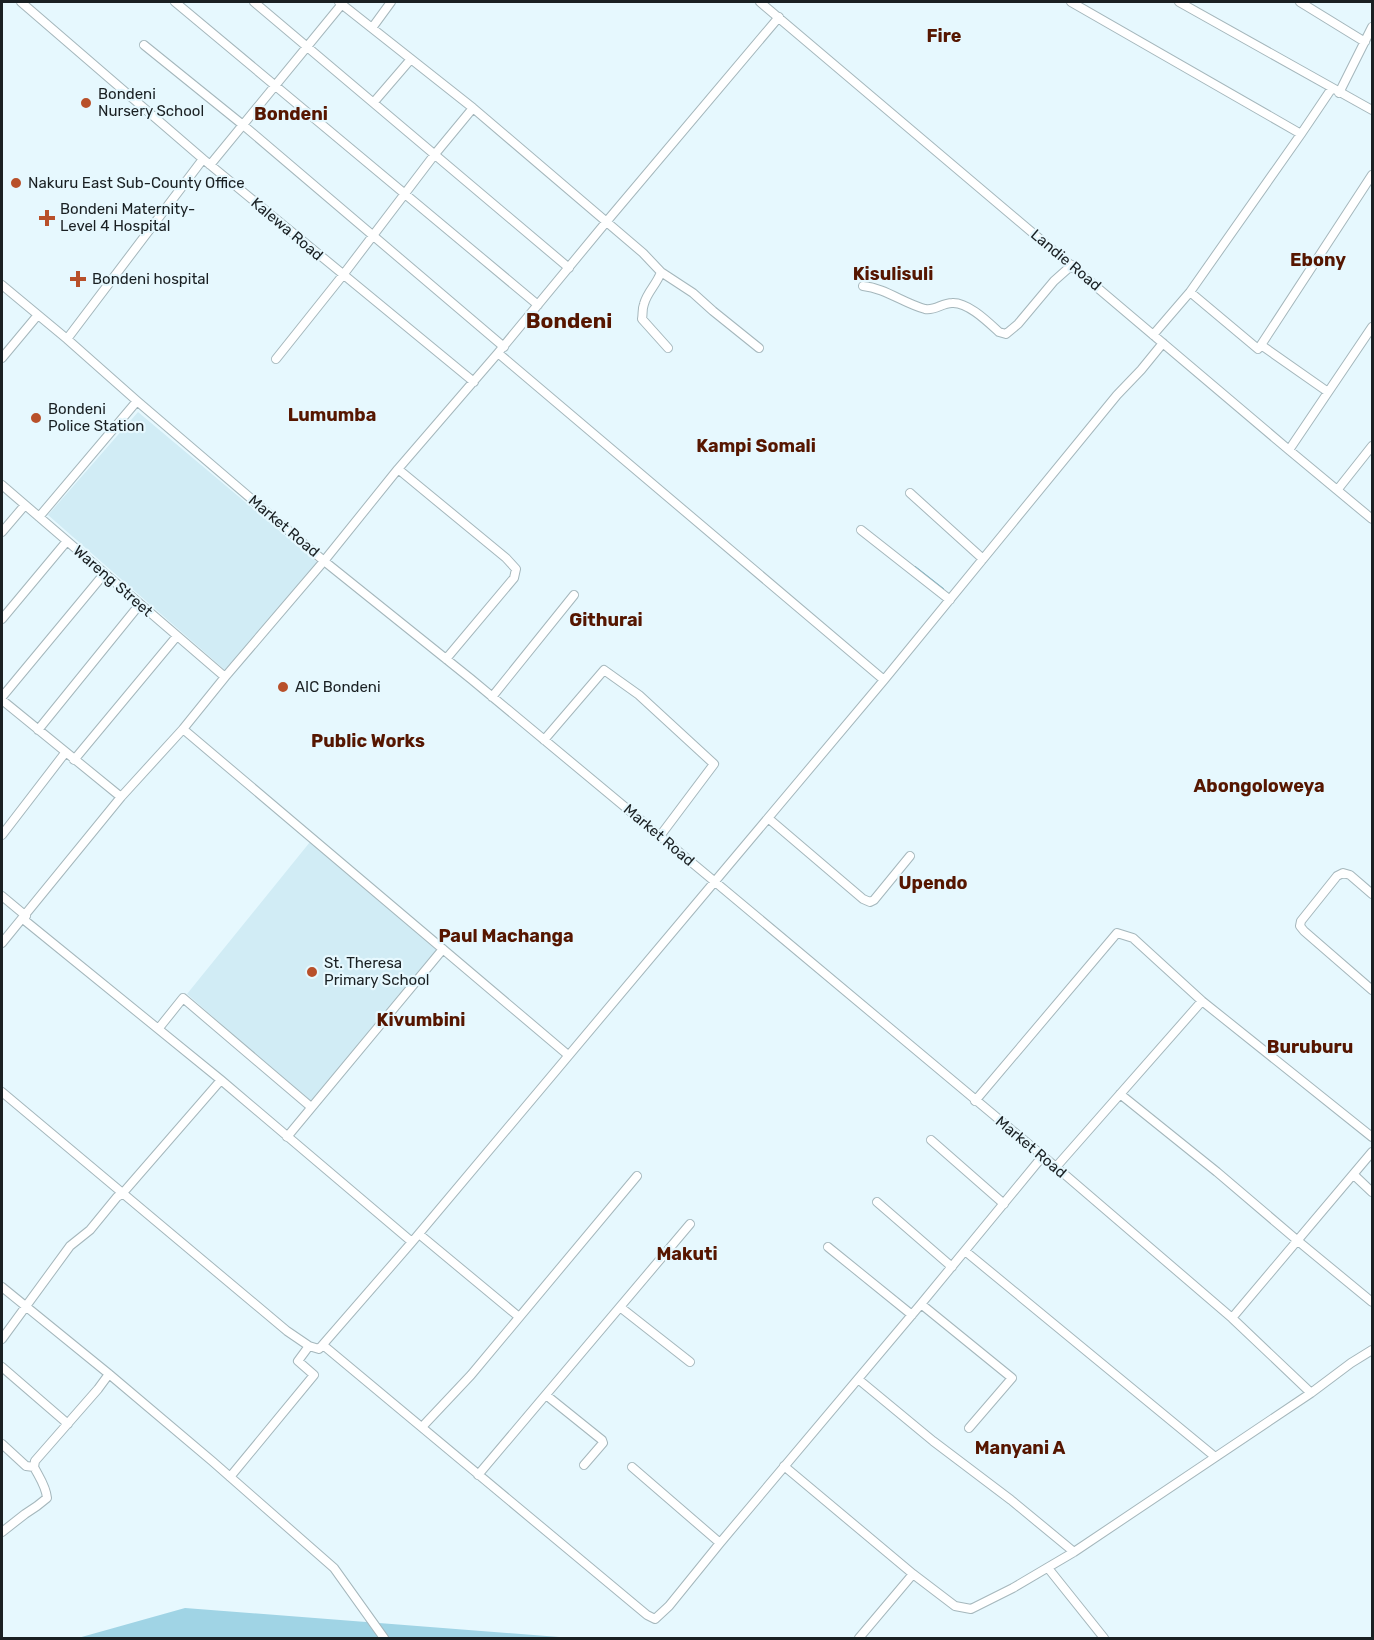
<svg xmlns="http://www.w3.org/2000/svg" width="1374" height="1640" font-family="Rubik,sans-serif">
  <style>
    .built { fill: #d1ecf5 }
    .green { fill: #a0d4e5 }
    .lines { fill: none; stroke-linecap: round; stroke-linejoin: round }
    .stream { stroke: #4fa5be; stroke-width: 2 }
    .street-casing { stroke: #a5b7bc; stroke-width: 10 }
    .street { stroke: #fff; stroke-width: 8 }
    .poi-dot { fill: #b8502a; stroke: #e6f8fe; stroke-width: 2 }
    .labels { text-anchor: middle; stroke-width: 4.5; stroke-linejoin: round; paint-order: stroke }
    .poi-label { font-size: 15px; fill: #1a2023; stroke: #e6f8fe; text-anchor: start }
    .street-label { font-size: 15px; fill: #1a2023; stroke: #e6f8fe }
    .quarter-label { font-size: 18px; font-weight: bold; fill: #561600; stroke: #e6f8fe }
    .district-label { font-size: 21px; font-weight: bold; fill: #561600; stroke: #e6f8fe }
  </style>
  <rect width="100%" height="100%" fill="#e6f8fe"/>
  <!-- built -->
  <path class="built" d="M138,412L319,564L226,671L48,515Z
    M310,842L438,949L310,1102L187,994Z"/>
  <!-- green -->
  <path class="green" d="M185,1608L572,1638H78Z"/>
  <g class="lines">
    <!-- stream -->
    <path class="stream" d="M915,567L943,589"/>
    <defs>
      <path id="street" d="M21,2L203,159L474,382
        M175,2L538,305
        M254,2L569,268
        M339,2L473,108L643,253L661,272C657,284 647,292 644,304C642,309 643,314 642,319L668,348
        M760,2L1289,450L1372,519
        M1071,2L1301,134
        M1179,2L1372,110
        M1300,2L1365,42
        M372,28L391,2
        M144,45L243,125L504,347
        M1339,93L1372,27
        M374,102L411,59
        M210,165L342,4
        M661,272L693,293L713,311L759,348
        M2,285L67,339L137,401L324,561L471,679L714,881L1056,1167L1232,1318L1311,1393
        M863,286C885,288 903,303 925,309C935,311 942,303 952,303C968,302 988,322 999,332L1006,334L1018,324L1054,281L1072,265
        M1190,292L1258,349L1261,345
        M1153,335L1190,292L1301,134L1332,88
        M67,339L203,159
        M498,353L884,680
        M2,358L37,316
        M276,359L343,275L435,154L473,108
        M1328,392L1261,345L1372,175
        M1289,450L1372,327
        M398,469L506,558L516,569L514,578L446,659
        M2,485L225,677
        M1338,489L1372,446
        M910,493L983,559
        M39,517L137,401
        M861,530L950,600
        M2,532L25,505
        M2,619L67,541
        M2,697L104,574
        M492,697L574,595
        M2,700L121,797
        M183,729L568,1055
        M38,730L140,604
        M544,740L604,670L639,695L714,764L660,836
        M74,760L177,636
        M768,818L863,899L870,902L874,900L910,856
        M2,835L65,753
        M1372,894L1350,875L1343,873L1337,876L1301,921L1300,926L1304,931L1372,990
        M2,896L26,916
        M23,919L221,1080L412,1242
        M2,943L121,797L183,729L225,677L324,561L398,469L498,353L607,221L779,17
        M159,1028L183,998L311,1107
        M2,1092L287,1331L309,1346L319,1349L412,1242L884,680L1117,395L1141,370L1163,343
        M1120,1094L1217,1172L1298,1241L1372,1302
        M975,1101L1117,933L1133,938L1202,1001L1372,1137
        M287,1137L443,949
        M931,1140L1004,1204
        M1056,1167L1202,1001
        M1354,1175L1372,1192
        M877,1202L952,1267
        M419,1234L519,1317
        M828,1247L912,1315
        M965,1251L1214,1456
        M2,1287L109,1374L212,1461L334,1568L384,1638
        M921,1304L1012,1378L969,1428
        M620,1307L690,1362
        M1232,1318L1372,1152
        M2,1339L70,1246L90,1230L117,1197L122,1194L221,1080
        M323,1345L647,1615L655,1619L669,1606L720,1543L921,1304L1042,1157
        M2,1367L68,1424
        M858,1379L933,1441L1011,1500L1074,1552
        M546,1395L602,1440L603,1443L584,1465
        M422,1427L471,1375L637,1176
        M2,1444L26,1466L34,1467L35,1461L98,1389L109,1374
        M784,1466L913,1574L955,1606L971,1609L1013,1588L1074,1552L1311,1393L1351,1363L1372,1350
        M632,1467L720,1543
        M478,1475L690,1224
        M230,1477L314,1375L298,1361L309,1346
        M2,1532L25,1514L37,1506L47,1498C46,1486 39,1477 34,1467
        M1048,1568L1104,1638
        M859,1638L913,1574"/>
    </defs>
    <!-- street casing -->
    <use href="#street" class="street-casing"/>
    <!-- street -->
    <use href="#street" class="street"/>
  </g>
  <!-- markers -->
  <g class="poi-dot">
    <circle cx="86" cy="103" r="6"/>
    <circle cx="16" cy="183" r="6"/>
    <path d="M44 209h6v6h6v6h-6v6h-6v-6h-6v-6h6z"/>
    <path d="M75 270h6v6h6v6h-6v6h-6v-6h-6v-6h6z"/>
    <circle cx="36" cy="418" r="6"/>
    <circle cx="283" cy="687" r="6"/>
    <circle cx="312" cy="972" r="6"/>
  </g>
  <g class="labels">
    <!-- poi labels -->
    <g class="poi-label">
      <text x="98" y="99">Bondeni<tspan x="98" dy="17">Nursery School</tspan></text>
      <text x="28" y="188">Nakuru East Sub-County Office</text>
      <text x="60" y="214">Bondeni Maternity-<tspan x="60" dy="17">Level 4 Hospital</tspan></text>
      <text x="92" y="284">Bondeni hospital</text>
      <text x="48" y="414">Bondeni<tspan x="48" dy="17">Police Station</tspan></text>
      <text x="295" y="692">AIC Bondeni</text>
      <text x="324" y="968">St. Theresa<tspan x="324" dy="17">Primary School</tspan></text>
    </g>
    <!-- street labels -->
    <g class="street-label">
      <text transform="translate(287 229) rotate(40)" y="5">Kalewa Road</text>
      <text transform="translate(1066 260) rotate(40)" y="5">Landie Road</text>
      <text transform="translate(284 526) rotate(40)" y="5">Market Road</text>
      <text transform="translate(113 581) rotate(41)" y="5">Wareng Street</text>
      <text transform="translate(659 835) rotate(40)" y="5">Market Road</text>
      <text transform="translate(1031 1147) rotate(40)" y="5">Market Road</text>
    </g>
    <!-- quarter labels -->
    <g class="quarter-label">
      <text x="944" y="42">Fire</text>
      <text x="291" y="120">Bondeni</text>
      <text x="1318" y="266">Ebony</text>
      <text x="893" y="280">Kisulisuli</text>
      <text x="332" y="421">Lumumba</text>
      <text x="756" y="452">Kampi Somali</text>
      <text x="606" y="626">Githurai</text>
      <text x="368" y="747">Public Works</text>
      <text x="1259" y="792">Abongoloweya</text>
      <text x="933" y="889">Upendo</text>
      <text x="506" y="942">Paul Machanga</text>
      <text x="421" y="1026">Kivumbini</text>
      <text x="1310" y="1053">Buruburu</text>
      <text x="687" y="1260">Makuti</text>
      <text x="1020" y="1454">Manyani A</text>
    </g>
    <!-- district labels -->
    <g class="district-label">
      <text x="569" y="328">Bondeni</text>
    </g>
  </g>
  <!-- border -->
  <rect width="1374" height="1640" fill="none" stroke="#1a2023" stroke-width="6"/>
</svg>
